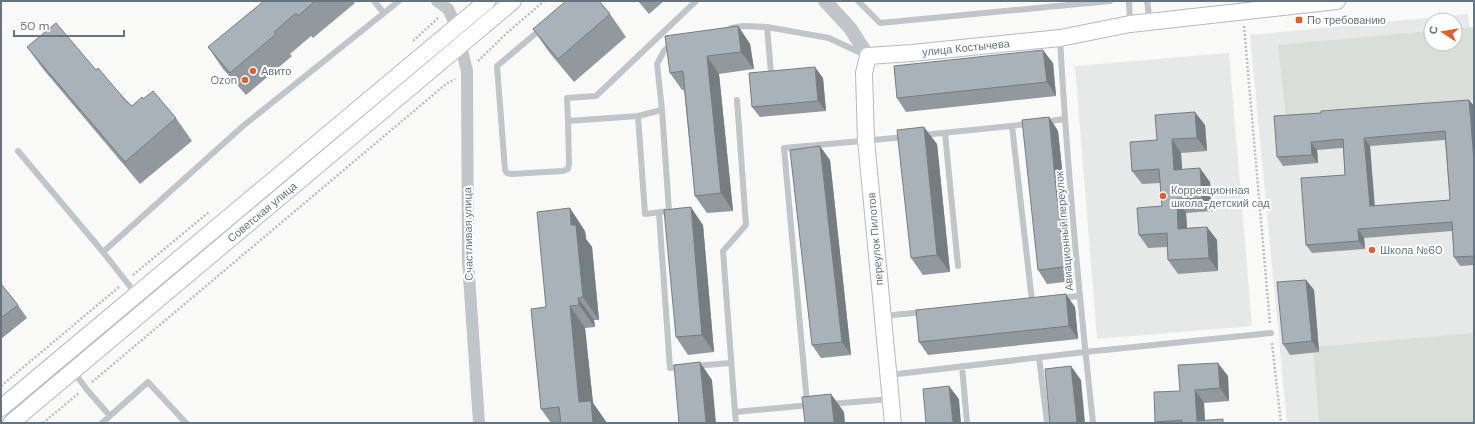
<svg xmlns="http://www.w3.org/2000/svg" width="1475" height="424" font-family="'DM Sans',sans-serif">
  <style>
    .built { fill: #e7e8e8; fill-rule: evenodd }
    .green { fill: #d9ded6 }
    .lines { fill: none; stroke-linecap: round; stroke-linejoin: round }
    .secondary-casing { stroke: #b5babf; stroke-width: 18 }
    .path { stroke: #bbbec1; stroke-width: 2.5; stroke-dasharray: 2 2; stroke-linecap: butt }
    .service { stroke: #c0c5c9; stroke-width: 6 }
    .minor { stroke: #c0c5c9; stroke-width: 12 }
    .tertiary { stroke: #c0c5c9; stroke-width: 14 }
    .secondary { stroke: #fff; stroke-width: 16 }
    .wall { fill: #91999e; fill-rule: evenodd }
    .shaded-wall { fill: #767d81 }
    .building { fill: #a9b2b8; stroke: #767d81; fill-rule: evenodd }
    .poi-dot { fill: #df5f31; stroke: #fff; stroke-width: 1.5 }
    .labels { text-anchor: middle; stroke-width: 4; stroke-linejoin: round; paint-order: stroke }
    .poi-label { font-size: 11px; fill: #657481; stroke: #fff; text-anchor: start }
    .street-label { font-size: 11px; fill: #657481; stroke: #fff }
  </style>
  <rect width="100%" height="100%" fill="#f9f9f7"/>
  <!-- built -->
  <path class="built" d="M1468,14L1474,77V423H1287L1250,35ZM1431,20H1455V44H1431Z
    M1229,53L1252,326L1097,339L1075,66Z"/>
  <!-- green -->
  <path class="green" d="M1474,27V99L1286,118L1278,45L1431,31V44H1455V29Z
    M1474,333V423H1319L1313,347Z"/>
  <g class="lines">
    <defs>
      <g id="secondary">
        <path d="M1,408L487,1"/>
        <path id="s1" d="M11,423L513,1"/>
        <path id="s2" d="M893,423L866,140L864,73L868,56L912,53L1060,38L1130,24L1337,1"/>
      </g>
    </defs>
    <!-- secondary casing -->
    <use href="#secondary" class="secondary-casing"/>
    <!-- path -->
    <path class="path" d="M1244,26L1270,324
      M413,41L438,18
      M478,61L508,32L544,1
      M133,275L209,212
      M1272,343L1281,423
      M92,382L446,84L455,79
      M1,386L119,287
      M43,423L79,393"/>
    <!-- service -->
    <path class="service" d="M374,1L384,13
      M858,1L880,23L1110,1
      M1129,1L1130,23
      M1147,1L1150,22
      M767,27L771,73
      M731,28L743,26L767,27L829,38L863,54
      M541,29L497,66L505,170L507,173L511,174L563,171L568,169L569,164L568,121L638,116L662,110L669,211L645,214L638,116
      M1060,38C1067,167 1079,295 1093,423
      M662,110L657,64L664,51L673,42
      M568,121L567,98L596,96L696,1
      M1044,122L1064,119
      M1012,126L1032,301
      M945,133L958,266
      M923,135L1029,124
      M18,151L103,252L243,126L399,1
      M659,213L670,368L681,367
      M103,252L136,294
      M1060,298L1079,296
      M883,316L924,312
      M1039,357L1047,423
      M694,366L731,363
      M962,366L967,423
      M73,371L88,391L110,416
      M889,375L1085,352L1271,333
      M807,403L784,148L906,137
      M830,404L891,399
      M735,412L723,251L746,225L737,100
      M102,423L148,382L186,423
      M736,423L735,412L811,405"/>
    <!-- minor -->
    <path class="minor" d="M437,1L448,9L456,26L467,71L468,261L479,423"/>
    <!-- tertiary -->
    <path class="tertiary" d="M825,1L850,28L868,56"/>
    <!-- secondary -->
    <use href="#secondary" class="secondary"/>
  </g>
  <!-- wall -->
  <path class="wall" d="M264,1H353L355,3L313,38L311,36L290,54L292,56L246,95L223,69L208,47Z
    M638,1H664L649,14Z
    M610,14L626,37L574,82L549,52L533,29Z
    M738,26L750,44L754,69L719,74L733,211L707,213L695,196L684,90H682L670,73Z
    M27,47L96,70L132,106L143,99L176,118L192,141L140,184L43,69Z
    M1053,63L1056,96L906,112L897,98Z
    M823,78L826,111L760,117L752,107Z
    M1469,100L1474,106V265L1460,266L1454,257L1452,231L1364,238L1365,249L1312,253L1306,245L1345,175L1343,148L1317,150L1318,163L1283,166L1277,157L1321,113ZM1445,140L1450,200L1375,206L1370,146Z
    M1049,117L1058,131L1074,281L1047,284L1038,270Z
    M1205,125L1207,151L1181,153L1182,170L1210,182L1212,211L1186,213L1187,228L1207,227L1217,240L1218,271L1178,274L1168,260L1167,247L1148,248L1139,235L1162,206L1160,183L1142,184L1132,171L1157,140Z
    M937,144L950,272L923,275L911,258Z
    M830,160L851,355L821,358L812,345Z
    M703,225L714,352L688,355L676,337Z
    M585,231L586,239L592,247L599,320H594L595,327L585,328L593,403L607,423H551L541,409L546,307Z
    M1306,280L1314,290L1319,352L1290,355L1283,344Z
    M1,284L18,305L27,318L1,339Z
    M1075,307L1078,339L928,355L919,342Z
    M1228,376L1229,401L1204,403L1205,420L1226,423H1156L1155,422L1180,391Z"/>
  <!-- shaded-wall -->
  <path class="shaded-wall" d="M738,26L750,44L754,69L741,52Z
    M1043,50L1053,63L1056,96L1047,82Z
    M707,56L719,74L733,211L721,193Z
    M815,67L823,78L826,111L818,101Z
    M1469,100L1474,106V161Z
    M1195,112L1205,125L1207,151L1197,138Z
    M1049,117L1058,131L1074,281L1064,267Z
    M924,127L937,144L950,272L937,255Z
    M1364,138L1370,146L1375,215L1370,206Z
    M1172,139L1181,153L1183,184L1174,170Z
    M1311,142L1317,150L1318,163L1312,155Z
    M820,146L830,160L851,355L842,342Z
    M1200,168L1210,182L1212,211L1202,198Z
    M1177,199L1186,213L1188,242L1178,229Z
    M691,207L703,225L714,352L702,335Z
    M570,208L585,231L586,239L592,247L599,320L583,297L571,225Z
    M1207,227L1217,240L1218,271L1209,258Z
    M1358,229L1364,238L1365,249L1359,241Z
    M1306,280L1314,290L1319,352L1312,341Z
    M1066,294L1075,307L1078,339L1069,326Z
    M578,298L594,320L595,327L579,305Z
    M570,306L585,328L593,403L607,423H593L579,402Z
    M700,362L712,380L716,423H706Z
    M1218,363L1228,376L1229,401L1220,388Z
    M1071,366L1081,380L1085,423H1077Z
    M949,386L959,399L961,423H953Z
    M1195,390L1204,403L1205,423L1197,421Z
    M831,394L844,412L845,423H834Z"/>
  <!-- building -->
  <path class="building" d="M264,1H315L298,16L296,13L274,32L276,34L230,73L208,47Z
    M566,1H599L610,14L558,59L533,29Z
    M56,23L96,70L98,68L127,102L132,106L142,97L143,99L153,91L176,118L125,162L27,47Z
    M738,26L741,52L707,56L721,193L695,196L683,71L670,73L665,36Z
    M1043,50L1047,82L897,98L894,66Z
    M815,67L818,101L752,107L749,73Z
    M1469,100L1474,161V256L1454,257L1452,222L1358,229L1359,241L1306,245L1301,178L1345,175L1343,139L1311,142L1312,155L1277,157L1274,116L1321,113V111ZM1445,131L1450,200L1370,206L1364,138Z
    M1195,112L1197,138L1172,139L1174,170L1200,168L1202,198L1177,199L1178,229L1207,227L1209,258L1168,260L1167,233L1139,235L1137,208L1162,206L1159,169L1132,171L1130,142L1157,140L1155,115Z
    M1049,117L1064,267L1038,270L1022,120Z
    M924,127L937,255L911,258L897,130Z
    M820,146L842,342L812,345L790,150Z
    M691,207L702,335L676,337L664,210Z
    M570,208L571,225H576L583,297L578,298L579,305L570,306L579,402L591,401L593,423H561L559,407L541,409L531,309L546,307L537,212Z
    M1306,280L1312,341L1283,344L1277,282Z
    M1,284L18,305L1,318Z
    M1066,294L1069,326L919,342L916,310Z
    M700,362L706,423H679L674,365Z
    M1218,363L1220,388L1195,390L1197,421L1223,419V423H1182V420L1155,422L1154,392L1180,391L1178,365Z
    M1071,366L1077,423H1050L1045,369Z
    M949,386L953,423H926L923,389Z
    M831,394L834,423H805L802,397Z"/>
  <!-- markers -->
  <g class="poi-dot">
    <rect x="1295" y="16" width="8" height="8" rx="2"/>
    <circle cx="253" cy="71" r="4"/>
    <circle cx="245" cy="80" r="4"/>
    <circle cx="1163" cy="196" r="4"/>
    <circle cx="1372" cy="250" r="4"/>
  </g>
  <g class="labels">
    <!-- poi labels -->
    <g class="poi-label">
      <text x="1307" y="24">По требованию</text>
      <text x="261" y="75">Авито</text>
      <text x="237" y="84" text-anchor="end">Ozon</text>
      <text x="1171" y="194">Коррекционная<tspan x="1171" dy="13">школа-детский сад</tspan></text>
      <text x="1380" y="254">Школа №60</text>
    </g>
    <!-- street labels -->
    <g class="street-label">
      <text dy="4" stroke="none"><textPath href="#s2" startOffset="467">улица Костычева</textPath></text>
      <text dy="4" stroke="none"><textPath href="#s1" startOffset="328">Советская улица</textPath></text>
      <text transform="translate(1064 231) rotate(-95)" y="4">Авиационный переулок</text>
      <text transform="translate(468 234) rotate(-91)" y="4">Счастливая улица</text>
      <text transform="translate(875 239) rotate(-95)" y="4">переулок Пилотов</text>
    </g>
  </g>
  <!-- border -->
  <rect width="1475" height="424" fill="none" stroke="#657481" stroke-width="4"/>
  <!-- north arrow -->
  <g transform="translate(1443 32) rotate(282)"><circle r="19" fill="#ffffff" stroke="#c1c7cd"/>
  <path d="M0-3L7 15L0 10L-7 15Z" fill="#df5f31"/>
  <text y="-6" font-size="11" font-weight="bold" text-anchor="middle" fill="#657481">С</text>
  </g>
  <!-- scale -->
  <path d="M14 30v6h110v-6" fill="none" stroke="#657481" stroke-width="2"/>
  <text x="20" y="30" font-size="12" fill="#657481" stroke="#ffffff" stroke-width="3" paint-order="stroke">50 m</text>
</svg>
